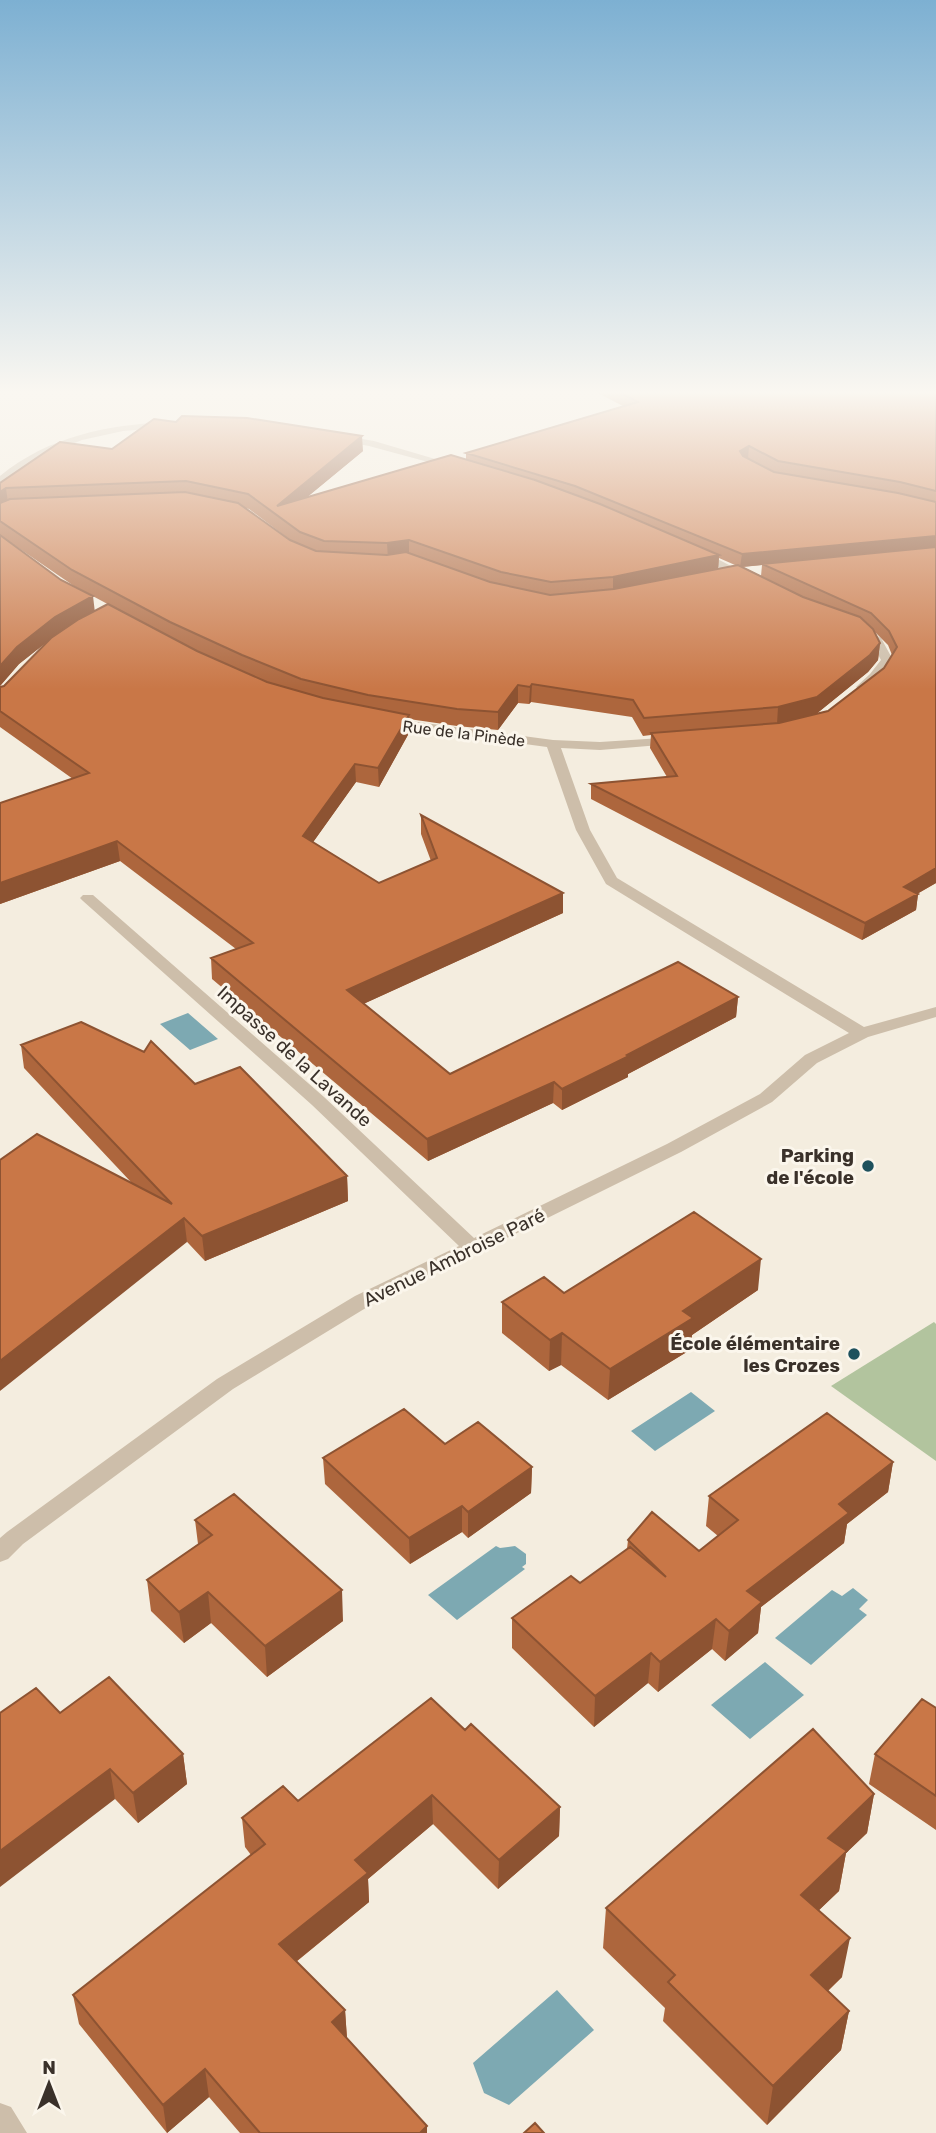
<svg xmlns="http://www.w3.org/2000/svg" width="936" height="2133" font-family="Rubik,sans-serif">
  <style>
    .green { fill: #b2c49e }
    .water { fill: #7da9b2 }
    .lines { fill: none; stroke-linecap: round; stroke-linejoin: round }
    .minor { fill: #cdbeaa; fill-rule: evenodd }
    .wall { fill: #ad663d; fill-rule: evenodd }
    .shaded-wall { fill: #8d5332 }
    .building { fill: #c97747; stroke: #8d5332; stroke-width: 2 }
    .poi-dot { fill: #1e515d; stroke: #fbf6ec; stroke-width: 2.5 }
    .labels { text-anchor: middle; stroke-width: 6; stroke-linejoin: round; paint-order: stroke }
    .far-street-label { font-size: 16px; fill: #3a312a; stroke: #fbf6ec }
    .street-label { font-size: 19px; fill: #3a312a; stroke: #fbf6ec }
    .poi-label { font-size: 19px; font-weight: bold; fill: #3a312a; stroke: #fbf6ec; text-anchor: end }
  </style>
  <rect width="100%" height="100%" fill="#f4eddf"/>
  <!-- green -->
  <path class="green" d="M934,1322L936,1324V1461L831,1386Z"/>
  <!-- water -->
  <path class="water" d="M188,1013L218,1039L190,1050L160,1024Z
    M691,1392L715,1411L655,1451L631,1431Z
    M496,1546L500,1548L515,1546L526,1554V1564L522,1567L525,1569L457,1620L428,1595Z
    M853,1588L868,1600L859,1609L867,1615L811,1665L775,1638L832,1590L842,1596Z
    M765,1662L804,1695L750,1739L711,1705Z
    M557,1990L594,2030L509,2105L484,2093L473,2063Z"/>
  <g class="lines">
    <!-- minor -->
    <path class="minor" d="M168,422L173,425L171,427L123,431L82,440L40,457L0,484V476C49,436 107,425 168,422Z
      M339,435L374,441L459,466L454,469L369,446L335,440V436Z
      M694,551H702L754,578L744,580L694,555Z
      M862,627L881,638L893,660L880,680L862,691L856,687L870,674L881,660L872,643L856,631Z
      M387,718L553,740L600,742L677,737V743L672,744L600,750L561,748L590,830L617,878L864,1027L936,1007V1017L868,1037L817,1063L772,1102L681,1152L369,1306L233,1389L23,1544L8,1559L0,1562V1538L7,1532L217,1379L355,1296L459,1246L312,1105L83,901L80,898L83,895H93L324,1097L474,1238L667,1144L760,1094L805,1055L849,1033L606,884L576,830L547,747L382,725V719Z
      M0,2103L11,2107L27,2133H0Z"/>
  </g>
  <!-- wall -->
  <path class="wall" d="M592,390H936V883L917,894H918L916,910L862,940L591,799V784L667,777L650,748L651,735L643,736L632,717L531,702L529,704L518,703L498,730L457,726L409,719V733L379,787L356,782L313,842L379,883L431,861L421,834V815L563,913L363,1004L450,1074L738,997L736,1017L628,1074V1077L562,1110L553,1103L428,1161L212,979L211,958L236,949L120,861L0,904V803L73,779L0,727V687L4,686L62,631L57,634L19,664L0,686V483L112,449L363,451L307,497L466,459V453L623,406ZM245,508L249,509L293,542L290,540ZM1,536L74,586L115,608L95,611ZM719,558L735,565L718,569ZM762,565L761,576L743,567ZM875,632L888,645L892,655L884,668L828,711L816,714L868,672L878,660L880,643Z
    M21,1045L195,1084L347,1176L348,1201L205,1261L24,1068Z
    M758,1290L692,1335L690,1350L608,1400L561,1365L549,1371L502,1333V1302L564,1293Z
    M445,1444L532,1467L531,1493L468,1538L462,1532L410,1564L325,1484L323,1458Z
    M893,1462L888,1492L847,1524L844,1543L761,1607L758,1633L725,1661L712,1649L658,1692L648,1683L594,1727L512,1648V1618L580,1583L627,1549L628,1540L699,1551L718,1536L706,1526L709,1496Z
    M195,1520L343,1621L267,1677L211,1623L184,1643L151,1611L147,1580L198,1544Z
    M936,1708V1830L869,1784L875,1754Z
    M60,1713L183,1754L187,1784L138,1823L115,1799Z
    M465,1730L560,1807L559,1836L498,1889L433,1824L368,1879L369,1902L296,1962L345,2010L347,2038L427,2133H240L209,2097L167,2133L79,2024L73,1995L251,1855L245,1847L242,1818L298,1801Z
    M874,1794L867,1833L846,1853L839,1891L819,1910L842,1977L828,1991L849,2011L841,2050L767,2125L663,2021L665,2008L603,1948L606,1908Z"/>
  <!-- shaded-wall -->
  <path class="shaded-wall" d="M362,436L363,451L282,518L277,506Z
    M749,446L748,459L739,463L740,451Z
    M6,488L8,503L0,508V492Z
    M936,536V549L762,564V565L740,567L742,554Z
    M409,540V556L388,559L387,543Z
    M719,555L718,571L613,593V577Z
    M93,596L95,613L57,634L19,664L0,686V666L17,647L55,617Z
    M880,643L878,660L868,672L815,715L777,724L778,707Z
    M532,684L531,702L529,704L530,687Z
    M518,685V703L498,730V712Z
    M409,715V733L379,787L378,768Z
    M355,764L356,782L304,855L303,836Z
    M117,841L120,861L0,904V883Z
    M936,868V883L901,903L904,887Z
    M563,893V913L348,1011L347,990Z
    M918,894L916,910L862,940L865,923Z
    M738,997L736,1017L628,1074V1077L562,1110V1089Z
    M554,1082L553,1103L428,1161L427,1139Z
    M347,1176L348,1201L205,1261L202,1236Z
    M184,1218L187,1242L0,1391V1361Z
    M761,1259L758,1290L692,1335L690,1350L608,1400L610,1369L683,1311Z
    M562,1333L561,1365L549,1371L550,1340Z
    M893,1462L888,1492L847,1524L844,1543L761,1607L758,1633L725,1661L729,1631L747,1591L839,1504Z
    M532,1467L531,1493L468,1538V1512Z
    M462,1506V1532L410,1564L409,1538Z
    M342,1590L343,1621L267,1677L265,1646Z
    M208,1592L211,1623L184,1643L179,1612Z
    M716,1619L712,1649L658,1692L660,1662Z
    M651,1653L648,1683L594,1727L595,1696Z
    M183,1754L187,1784L138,1823L133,1793Z
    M110,1769L115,1799L0,1887V1851Z
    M874,1794L867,1833L846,1853L839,1891L794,1934L801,1895L828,1838Z
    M432,1795L433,1824L368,1879L369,1902L282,1973L279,1944L355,1860Z
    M560,1807L559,1836L498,1889L499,1860Z
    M850,1938L842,1977L803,2014L811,1975Z
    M345,2010L347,2039L332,2022Z
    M849,2011L841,2050L767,2125L773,2086Z
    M205,2069L209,2097L167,2133L163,2105Z
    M427,2126V2133H420Z"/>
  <!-- building -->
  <path class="building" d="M615,390H936V491L900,482L778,461L749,446L740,451L743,456L774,472L898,493L936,502V536L742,554L575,486L466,453L638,402Z
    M182,416L247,418L362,436L277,506L451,455L535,480L600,504L719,555L613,577L551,582L501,572L409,540L387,543L324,541L300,532L248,494L186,481L6,488L0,492V483L60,442L112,449L154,419L176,422Z
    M185,492L238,503L290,540L316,551L387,555L406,552L490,582L550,595L614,589L738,565L803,597L860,617L873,629L880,643L870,655L817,697L778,707L644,718L633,700L532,684L530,687L518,685L498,712L457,709L368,695L301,679L242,655L170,622L72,570L0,521V503L10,499Z
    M0,535L61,580L93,596L55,617L17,647L0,666Z
    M936,547V868L904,887L918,894L865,923L591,784L677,776L651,733L779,723L828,711L884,668L897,647L889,631L871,613L762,564Z
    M108,604L197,651L267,682L323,698L409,715L378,768L355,764L303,836L379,883L437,858L421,815L563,893L347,990L450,1074L678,962L738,997L627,1055L629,1056L562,1089L554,1082L427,1139L211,958L253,943L117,841L0,883V803L89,773L0,711V687L4,686L51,638L79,619Z
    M81,1022L144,1052L151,1041L195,1084L240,1067L347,1176L202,1236L184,1218L0,1361V1160L37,1134L172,1204L21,1045Z
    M694,1212L761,1259L683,1311L693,1318L610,1369L562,1333L550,1340L502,1302L544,1277L564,1293Z
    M404,1409L445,1444L478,1422L532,1467L468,1512L462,1506L409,1538L323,1458Z
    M827,1413L893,1462L839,1504L849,1513L747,1591L762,1602L729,1631L716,1619L660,1662L651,1653L595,1696L512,1618L571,1576L580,1583L630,1547L666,1577L628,1540L652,1512L699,1551L738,1520L709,1496Z
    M234,1494L342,1590L265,1646L208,1592L179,1612L147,1580L212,1535L195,1520Z
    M109,1677L183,1754L133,1793L110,1769L0,1851V1713L36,1688L60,1713Z
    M431,1698L465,1730L471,1724L560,1807L499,1860L432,1795L355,1860L368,1873L279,1944L345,2010L332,2022L427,2126L420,2133H260L205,2069L163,2105L73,1995L265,1844L242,1818L283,1786L298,1801Z
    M922,1699L936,1708V1796L875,1754Z
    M813,1729L874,1794L828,1838L847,1851L801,1895L850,1938L811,1975L849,2011L773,2086L668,1982L675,1975L606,1908Z
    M535,2123L544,2133H524Z"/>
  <!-- sky -->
  <linearGradient id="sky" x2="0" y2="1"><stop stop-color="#7db0d2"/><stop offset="0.57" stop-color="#faf7f1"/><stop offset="1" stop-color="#faf7f1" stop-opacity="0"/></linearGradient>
  <rect width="936" height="689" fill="url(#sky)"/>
  <!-- markers -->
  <g class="poi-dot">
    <circle cx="868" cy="1166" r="7"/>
    <circle cx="854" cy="1354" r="7"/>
  </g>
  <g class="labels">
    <!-- far-street labels -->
    <g class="far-street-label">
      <text transform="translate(464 733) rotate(7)" y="6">Rue de la Pinède</text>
    </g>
    <!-- street labels -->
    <g class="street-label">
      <text transform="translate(295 1056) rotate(42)" y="7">Impasse de la Lavande</text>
      <text transform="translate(454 1257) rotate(-26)" y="7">Avenue Ambroise Paré</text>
    </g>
    <!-- poi labels -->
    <g class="poi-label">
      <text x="854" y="1162">Parking<tspan x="854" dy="22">de l'école</tspan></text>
      <text x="840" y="1350">École élémentaire<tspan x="840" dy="22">les Crozes</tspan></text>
    </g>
  </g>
  <!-- north arrow -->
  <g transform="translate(49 2084)" stroke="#fbf6ec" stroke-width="5" paint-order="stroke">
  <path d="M0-5L12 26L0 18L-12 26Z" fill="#3a312a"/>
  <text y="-10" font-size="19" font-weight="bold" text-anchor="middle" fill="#3a312a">N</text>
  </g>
</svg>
